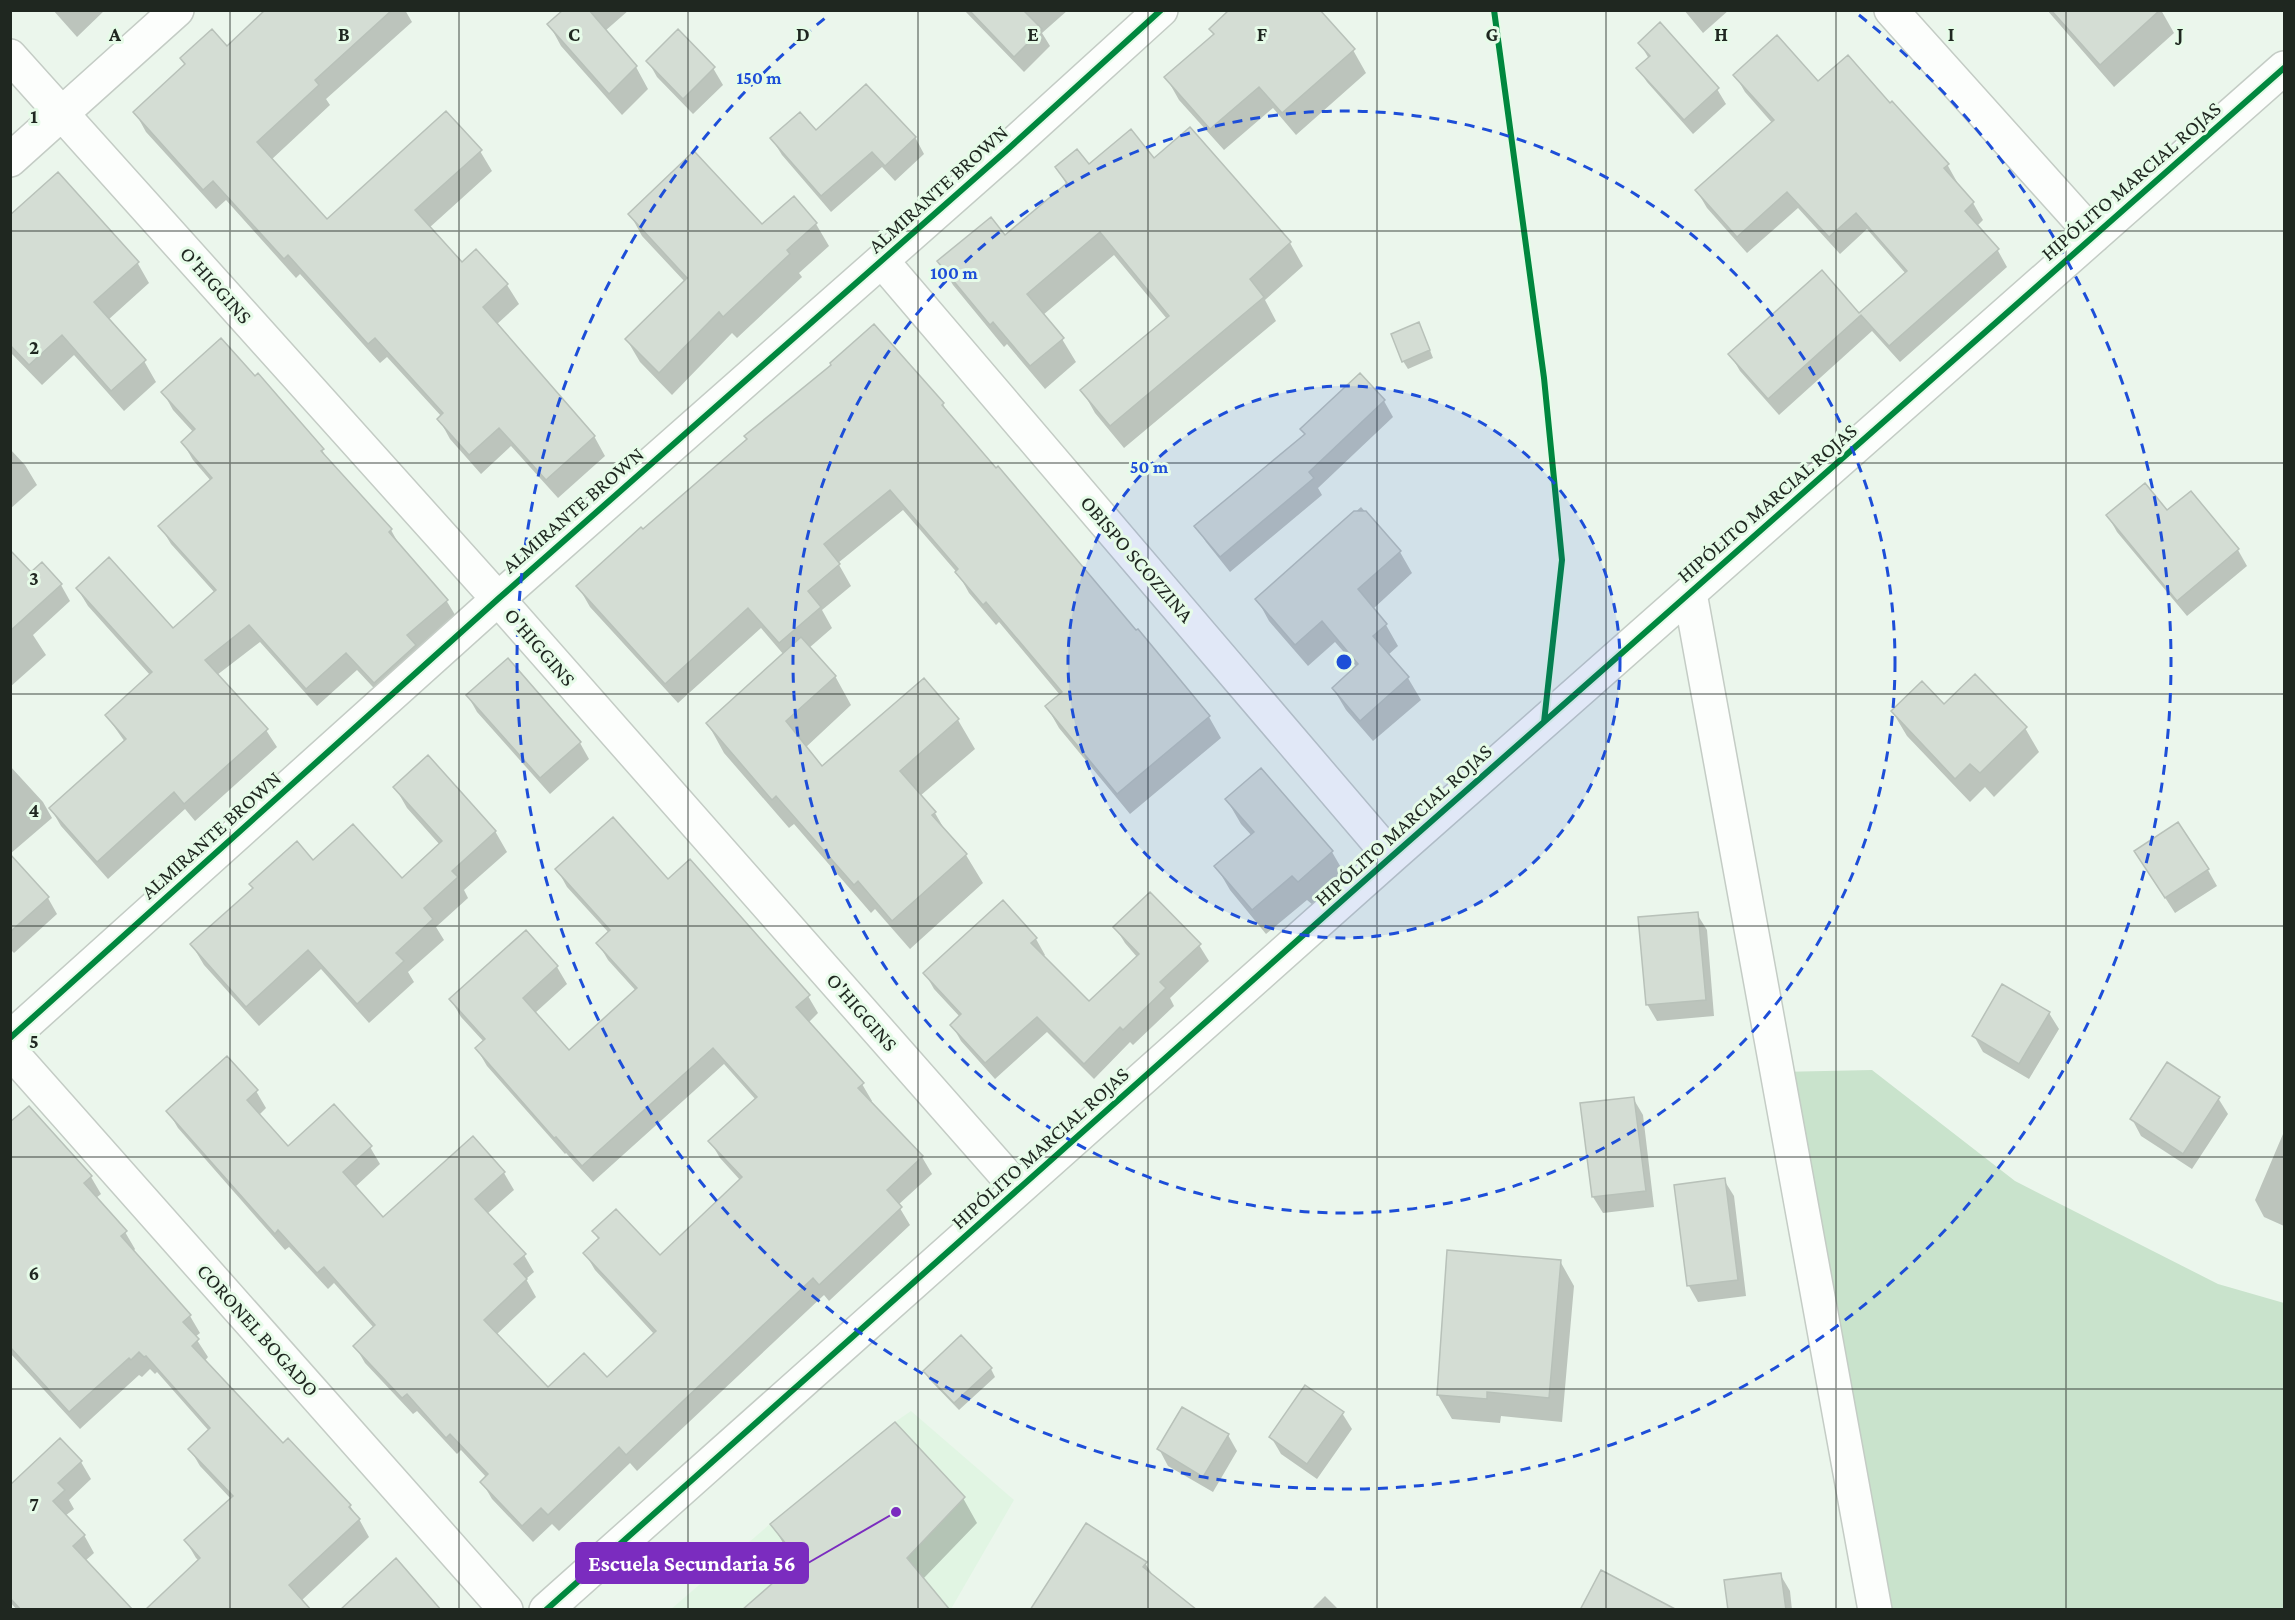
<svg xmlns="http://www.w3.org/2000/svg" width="2295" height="1620" font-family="'Crimson Pro',serif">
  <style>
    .built { fill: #e1f5e3 }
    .green { fill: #c9e3cc }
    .shadow { fill: #0003 }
    .building { fill: #d4ddd4; stroke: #b8c1b9; stroke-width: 1.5 }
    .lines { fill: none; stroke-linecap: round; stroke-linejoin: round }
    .minor-casing { stroke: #c4ccc5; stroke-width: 36 }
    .minor { stroke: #fcfefc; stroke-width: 33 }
    .cycleway-casing { stroke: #e6fbe8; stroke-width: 10 }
    .cycleway { stroke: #00873e; stroke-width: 6 }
    .grid { fill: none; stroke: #1f2720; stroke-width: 1.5; stroke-opacity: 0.55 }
    .ring { fill: none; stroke: #1d4ed8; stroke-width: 3; stroke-dasharray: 10 8 }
    .labels { text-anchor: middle; stroke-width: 6; stroke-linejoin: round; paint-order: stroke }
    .street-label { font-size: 21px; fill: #1f2720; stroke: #e6fbe8 }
    .grid-label { font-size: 20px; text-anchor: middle; font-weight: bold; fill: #1f2720; stroke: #e6fbe8; stroke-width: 6; stroke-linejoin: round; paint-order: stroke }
    .centre { fill: #1d4ed8; stroke: #e6fbe8; stroke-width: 3 }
    .ring-label { font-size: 18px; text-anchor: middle; font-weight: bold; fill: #1d4ed8; stroke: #e6fbe8; stroke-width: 6; stroke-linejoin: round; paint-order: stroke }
    .leader { fill: none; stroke: #7b2cbf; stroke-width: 2 }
    .callout-dot { fill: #7b2cbf; stroke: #e6fbe8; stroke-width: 2 }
    .callout { fill: #7b2cbf; stroke: #7b2cbf; stroke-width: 2 }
    .callout-label { font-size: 22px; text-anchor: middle; font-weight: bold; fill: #fff }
  </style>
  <rect width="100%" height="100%" fill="#ebf6ec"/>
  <!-- built -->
  <path class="built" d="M911,1411L1014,1500L951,1609L670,1610L770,1524L895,1422Z"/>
  <!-- green -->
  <path class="green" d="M1872,1070L2015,1181L2218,1284L2284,1303V1609H1875L1778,1072Z"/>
  <!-- shadow -->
  <path class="shadow" d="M53,10H105L77,37Z
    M267,10H405L412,22L326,99L330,105L271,160L327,221L480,151L492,171L429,228L461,264L476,251L507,285L519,304L496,325L594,436L605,456L558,498L511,446L481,474L450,439L439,419L442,417L387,357L380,363L300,274L296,278L226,200L216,209L146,132L135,112L186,66L182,59L227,48Z
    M565,10H629L605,31L636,67L648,89L622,115L561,46L549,24Z
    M964,10H1068L1042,33L1050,46L1024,72Z
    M1684,10H1729L1703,33Z
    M2047,10H2161L2174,33L2114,87Z
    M1211,29L1353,50L1366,73L1296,135L1273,108L1224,150L1179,100L1166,77L1214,36Z
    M1640,43L1717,89L1726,104L1693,134L1647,82L1638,68L1649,59Z
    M648,61L713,68L723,85L693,114L657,77Z
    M1735,75L1818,83L1947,164L1957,182L1955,183L1973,203L1983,220L1977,226L1997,249L2007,267L1900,362L1872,331L1779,415L1740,371L1730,354L1859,315L1906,274L1867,229L1840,254L1798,208L1747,253L1707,208L1697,191L1773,124L1745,92Z
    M816,133L915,137L924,154L895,181L882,167L831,212L782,155L772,139Z
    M1154,160L1290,243L1303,266L1265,300L1276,321L1124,448L1095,413L1082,390L1167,319L1114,255L1043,315L1062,339L1076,362L1045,389L1007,344L1004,347L953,285L939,262L1005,237L1067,185L1057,168Z
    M794,199L816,224L829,246L799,273L802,277L737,338L732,333L672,395L640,362L627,340L685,282L642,236L630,214L762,226Z
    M10,240L137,262L149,283L108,320L144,361L156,382L124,411L74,355L42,385L10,352Z
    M1423,332L1433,358L1408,369L1403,361Z
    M1360,375L1384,401L1393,417L1318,488L1322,495L1230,572L1206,542L1196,526L1305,435L1302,430Z
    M163,392L322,450L330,463L391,530L401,548L446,600L457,618L385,700L357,670L317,706L260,642L217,675L266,730L277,747L195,821L185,809L108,879L61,826L51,809L125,742L106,715L150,675L88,606L77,588L173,630L215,593L171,544L160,526L211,481L193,460L183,443L194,433L173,410Z
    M943,404L950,417L1209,717L1221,738L1130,814L1059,728L1047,707L1060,695L999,622L996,625L969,593L959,575L903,510L838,563L851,586L822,610L832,628L809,648L835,676L851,705L805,748L822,768L924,680L958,720L975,749L920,796L935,813L946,832L966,855L983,883L910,949L875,909L871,913L794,824L789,828L724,753L708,724L784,655L761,628L678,703L590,607L578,586L643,531Z
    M10,449L25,465L37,485L10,509Z
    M1361,507L1400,552L1412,573L1373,609L1386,625L1398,646L1388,655L1408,678L1421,700L1373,741L1346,710L1333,688L1357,667L1335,642L1308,666L1269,621L1257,599Z
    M2167,512L2238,550L2247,566L2187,616L2117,532L2108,516Z
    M10,555L31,574L42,564L61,585L70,601L33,635L46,655L10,687Z
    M468,696L580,743L589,759L550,794L477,712Z
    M1944,706L2025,728L2039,752L1994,797L1985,787L1970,802L1907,736L1892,711Z
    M10,766L43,802L52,818L10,854Z
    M395,787L495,831L507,852L464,890L468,898L436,927L444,940L408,972L414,982L369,1023L321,969L259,1026L204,965L192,945L313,862L402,880L440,845L407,808Z
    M1227,800L1332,852L1346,876L1313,905L1307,900L1266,934L1230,890L1216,866L1252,836L1241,824Z
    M10,856L48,898L57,914L14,953L10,949Z
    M2146,868L2208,870L2217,886L2175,913Z
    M557,869L668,881L808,996L818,1013L808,1023L862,1084L872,1101L870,1102L922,1157L932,1174L898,1205L910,1225L829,1301L824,1295L637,1471L630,1463L559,1531L552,1524L533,1542L492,1499L482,1482L487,1478L461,1450L457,1454L417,1411L413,1414L365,1363L355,1346L374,1328L334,1283L328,1289L289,1247L285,1250L178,1128L168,1111L256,1091L266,1108L259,1115L288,1148L370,1147L380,1164L355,1187L383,1219L504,1173L514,1190L487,1214L524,1255L534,1272L526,1279L536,1297L496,1335L548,1390L607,1379L654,1334L595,1270L585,1253L599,1240L594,1232L660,1257L740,1180L720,1158L710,1141L756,1100L724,1064L593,1182L566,1153L565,1154L487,1066L477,1049L484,1042L461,1017L451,1000L557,967L567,984L535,1013L569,1052L636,991L608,960L598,943L609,933L567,887Z
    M1697,914L1707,930L1714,1016L1657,1021L1647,1004Z
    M1115,927L1199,945L1209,961L1170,998L1174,1006L1133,1045L1130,1042L1094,1079L1047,1032L995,1079L961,1041L952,1025L960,1017L934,989L925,973L1036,939L1045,955L1043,957L1089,1003L1137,957L1125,943Z
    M2049,1013L2059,1029L2029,1079L1983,1052L1974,1036Z
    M1633,1098L1643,1115L1654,1207L1603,1213L1593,1197Z
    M2218,1098L2228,1114L2192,1169L2141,1136L2132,1119Z
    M10,1124L91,1177L101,1194L96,1198L125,1232L135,1249L133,1252L190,1316L200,1333L195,1337L208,1357L204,1362L283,1445L350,1506L359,1519L369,1537L301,1601L199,1561L196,1558L186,1541L231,1499L200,1466L190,1449L209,1431L157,1372L155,1374L150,1369L142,1377L139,1375L80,1429L10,1353Z
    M2283,1134L2284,1135V1226L2264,1217L2255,1200Z
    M1724,1180L1734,1196L1746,1296L1698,1302L1689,1286L1675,1186Z
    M1560,1261L1574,1286L1562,1422L1501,1416L1500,1423L1452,1419L1438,1395Z
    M991,1369L995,1377L959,1410L929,1379L924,1371Z
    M1342,1413L1352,1429L1317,1479L1281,1454L1271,1437Z
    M1228,1435L1237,1451L1213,1492L1168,1466L1159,1449Z
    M81,1462L91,1479L69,1500L74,1509L65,1516L84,1535L94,1553L85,1561L131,1610H17L10,1602V1487Z
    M963,1498L977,1523L923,1579L798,1563L786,1548L772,1524Z
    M1145,1563L1154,1577L1032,1610Z
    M1780,1574L1790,1591L1792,1610H1729Z
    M1325,1596L1339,1610H1311Z"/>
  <!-- building -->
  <path class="building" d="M265,10H392L315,80L319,85L257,142L327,219L446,111L482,150L415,210L462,262L476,249L508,284L483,307L595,436L546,480L499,428L469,455L437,419L443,413L375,338L368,344L288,255L284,259L213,181L203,190L133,112L185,64L180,58L212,29L227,46Z
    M563,10H589L637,66L609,94L547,24Z
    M969,10H1023L1042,29L1014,57Z
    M1229,10H1320L1355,49L1282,113L1259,87L1210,129L1164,77L1214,34L1209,29Z
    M2051,10H2160L2100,65Z
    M1660,22L1719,88L1684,120L1636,68L1650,56L1638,43Z
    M678,29L715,67L683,99L646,61Z
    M1777,35L1818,81L1848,55L1890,103L1892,101L1949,164L1944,168L1974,202L1965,211L1999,249L1889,346L1861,315L1768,399L1728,354L1822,270L1859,313L1907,271L1856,213L1829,237L1787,192L1737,237L1695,190L1774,120L1733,75Z
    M866,84L916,137L885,166L872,152L821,196L770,138L800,112L816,130Z
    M1190,127L1291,242L1250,279L1264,297L1110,426L1080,390L1169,316L1100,232L1027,294L1064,338L1030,366L993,322L990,325L937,261L991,217L1005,235L1067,183L1055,167L1077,149L1089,164L1131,129L1154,158Z
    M694,151L762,224L794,196L817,223L787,250L790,254L723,317L719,312L659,373L625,339L687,278L628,214Z
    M58,172L139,262L94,302L146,360L111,391L62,335L29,365L10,345V215Z
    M1419,322L1430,350L1402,362L1391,334Z
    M874,324L944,403L942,405L996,468L998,466L1136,630L1138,629L1210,716L1117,794L1045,706L1062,692L986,602L983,605L955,572L958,569L890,490L824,544L840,564L808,591L821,607L779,643L748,608L665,684L576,586L641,527L643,529L747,439L744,436L831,365L830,363Z
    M221,338L255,376L258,373L283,402L324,449L321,451L392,529L389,532L448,600L407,635L416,645L374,683L346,653L306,689L249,625L205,660L268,729L184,804L174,792L97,862L49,808L126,739L105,715L152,672L76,588L109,557L173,628L216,590L158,526L212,478L181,442L195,429L161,392Z
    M1360,373L1385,400L1309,472L1314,478L1220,557L1194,526L1305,434L1300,429Z
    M2145,483L2167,510L2191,491L2239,549L2177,601L2106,515Z
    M1354,511H1366L1401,551L1358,589L1387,624L1373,636L1409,677L1360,721L1332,688L1358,664L1322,621L1295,645L1255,599Z
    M10,550L31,572L42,562L62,584L10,631Z
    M801,637L836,676L786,721L822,766L924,678L959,719L900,771L936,812L932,815L967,854L892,921L858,881L854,885L776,796L772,800L706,723Z
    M508,658L581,742L540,778L466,695Z
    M1975,674L2027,727L1980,773L1970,764L1955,779L1891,711L1922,681L1944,704Z
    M428,755L496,831L452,871L458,877L424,908L433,919L396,953L404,961L357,1004L308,950L246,1007L190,944L253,888L249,884L297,841L313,860L353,824L402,878L442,841L393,787Z
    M1261,768L1333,851L1298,882L1292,876L1252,910L1214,866L1254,832L1225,799Z
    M613,817L668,879L690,859L810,995L796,1007L864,1083L858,1088L923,1156L887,1190L902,1207L819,1285L813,1278L626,1455L619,1447L548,1515L541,1508L522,1526L480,1482L488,1474L450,1434L446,1438L407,1394L402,1398L353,1346L375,1325L324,1267L317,1273L278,1230L275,1234L166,1111L227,1056L258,1090L247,1100L288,1146L334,1104L372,1146L343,1172L383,1217L473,1136L505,1172L475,1199L526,1254L514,1264L527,1279L484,1320L548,1387L584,1353L607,1377L656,1331L583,1253L599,1238L592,1231L616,1209L660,1255L742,1177L708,1141L757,1097L713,1048L582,1166L556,1137L554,1138L475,1048L485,1039L449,999L526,930L558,966L523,998L569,1050L637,988L596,943L610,930L555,869Z
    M2178,822L2209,869L2165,898L2134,851Z
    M10,854L49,897L10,932Z
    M1150,892L1201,944L1160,982L1166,988L1123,1030L1120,1027L1084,1064L1037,1017L985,1063L950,1025L961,1014L923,973L1003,900L1037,938L1031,943L1089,1001L1139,954L1113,927Z
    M1698,912L1706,1000L1646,1005L1638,917Z
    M2002,984L2050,1012L2019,1064L1972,1036Z
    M2167,1062L2220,1097L2183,1154L2130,1119Z
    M1634,1097L1646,1191L1592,1197L1580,1103Z
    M29,1106L92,1176L84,1183L127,1231L121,1236L191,1315L183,1322L199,1339L192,1346L283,1443L288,1438L351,1505L349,1507L360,1519L289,1585L311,1610H145L200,1558L184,1540L233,1496L188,1449L210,1428L146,1356L144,1357L139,1352L131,1360L129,1358L69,1412L10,1347V1122Z
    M1725,1178L1738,1280L1687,1286L1674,1185Z
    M1447,1250L1561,1260L1549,1398L1487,1392V1399L1437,1395Z
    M961,1335L992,1368L954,1403L923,1371Z
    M1305,1385L1344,1412L1307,1464L1269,1437Z
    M1182,1407L1229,1434L1203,1477L1157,1449Z
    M895,1422L965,1497L907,1558L950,1610H742L799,1560L770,1524Z
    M60,1438L82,1461L58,1483L65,1490L53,1501L85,1535L73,1546L133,1610H21L10,1598V1485Z
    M1086,1523L1147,1562L1143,1567L1197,1610H1030Z
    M396,1558L441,1610H340Z
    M1601,1570L1677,1610H1580Z
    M1781,1573L1786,1610H1728L1724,1580Z"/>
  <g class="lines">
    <defs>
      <path id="minor" d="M1891,10L2094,236
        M10,56L498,599L1018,1189
        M10,160L177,10
        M882,261L1391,857
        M1690,593L1875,1610
        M10,1038L498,599L1007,150L1161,10
        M10,1051L506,1610
        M546,1610L1391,857L2284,68"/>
    </defs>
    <!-- minor casing -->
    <use href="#minor" class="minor-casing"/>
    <!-- minor -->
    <use href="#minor" class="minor"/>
    <defs>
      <path id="cycleway" d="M1494,10L1544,378L1562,560L1544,722
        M10,1038L498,599L1007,150L1161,10
        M546,1610L1391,857L2284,68"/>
    </defs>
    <!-- cycleway casing -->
    <use href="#cycleway" class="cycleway-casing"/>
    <!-- cycleway -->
    <use href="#cycleway" class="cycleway"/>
  </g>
  <!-- grid -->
  <path class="grid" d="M230,10V1610M459,10V1610M688,10V1610M918,10V1610M1148,10V1610M1377,10V1610M1606,10V1610M1836,10V1610M2066,10V1610M10,231H2284M10,463H2284M10,694H2284M10,926H2284M10,1157H2284M10,1389H2284"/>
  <!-- distance rings -->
  <circle cx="1344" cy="662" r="276" fill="#1d4ed8" fill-opacity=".12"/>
  <g class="ring">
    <circle cx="1344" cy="662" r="276"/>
    <circle cx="1344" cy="662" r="551"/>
    <path d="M1859 15A827 827 0 1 1 829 15"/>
  </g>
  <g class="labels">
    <!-- street labels -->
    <g class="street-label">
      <text transform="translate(2131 181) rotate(-41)" y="7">HIPÓLITO MARCIAL ROJAS</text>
      <text transform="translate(938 189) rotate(-42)" y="7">ALMIRANTE BROWN</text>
      <text transform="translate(216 285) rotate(48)" y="7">O'HIGGINS</text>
      <text transform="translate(1767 503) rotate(-41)" y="7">HIPÓLITO MARCIAL ROJAS</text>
      <text transform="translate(573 510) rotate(-41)" y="7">ALMIRANTE BROWN</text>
      <text transform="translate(1137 559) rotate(49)" y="7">OBISPO SCOZZINA</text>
      <text transform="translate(540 647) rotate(49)" y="7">O'HIGGINS</text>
      <text transform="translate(1403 825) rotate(-42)" y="7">HIPÓLITO MARCIAL ROJAS</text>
      <text transform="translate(211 835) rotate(-42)" y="7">ALMIRANTE BROWN</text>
      <text transform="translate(862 1012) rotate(49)" y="7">O'HIGGINS</text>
      <text transform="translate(1040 1148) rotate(-42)" y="7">HIPÓLITO MARCIAL ROJAS</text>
      <text transform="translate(258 1330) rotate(48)" y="7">CORONEL BOGADO</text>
    </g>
  </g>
  <g class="grid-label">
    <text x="115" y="41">A</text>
    <text x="344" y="41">B</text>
    <text x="574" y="41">C</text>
    <text x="803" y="41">D</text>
    <text x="1033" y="41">E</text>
    <text x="1262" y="41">F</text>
    <text x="1492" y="41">G</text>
    <text x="1721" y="41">H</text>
    <text x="1951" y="41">I</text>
    <text x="2180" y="41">J</text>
    <text x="34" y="123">1</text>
    <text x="34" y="354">2</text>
    <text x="34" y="585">3</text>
    <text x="34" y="817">4</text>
    <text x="34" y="1048">5</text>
    <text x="34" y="1280">6</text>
    <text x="34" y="1511">7</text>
  </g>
  <circle cx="1344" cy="662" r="9" class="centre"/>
  <g class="ring-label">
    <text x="759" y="84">150 m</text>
    <text x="954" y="279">100 m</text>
    <text x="1149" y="473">50 m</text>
  </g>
  <!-- callouts -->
  <path class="leader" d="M896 1512L808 1563"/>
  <circle class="callout-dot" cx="896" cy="1512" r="6"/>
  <rect class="callout" x="576" y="1543" width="232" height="40" rx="6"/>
  <g class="callout-label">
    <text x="692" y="1571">Escuela Secundaria 56</text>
  </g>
  <!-- border -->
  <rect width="2295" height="1620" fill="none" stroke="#1f2720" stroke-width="24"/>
</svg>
